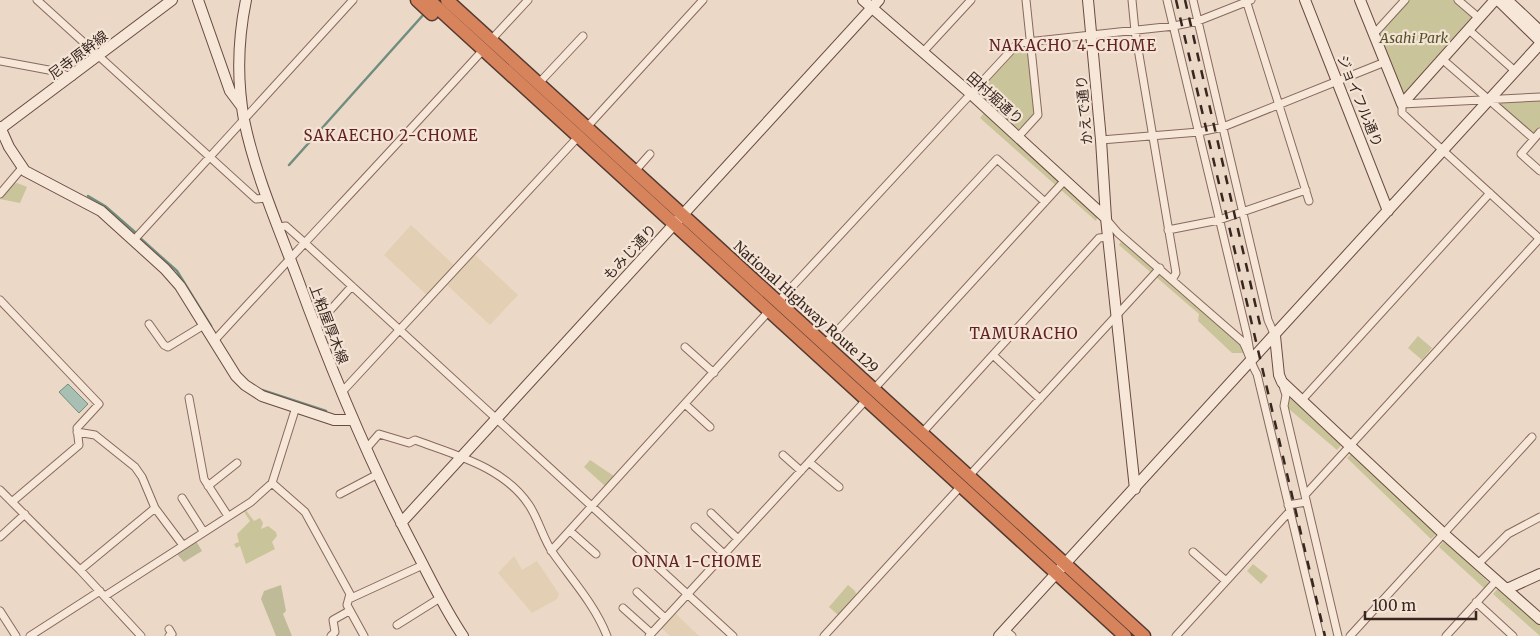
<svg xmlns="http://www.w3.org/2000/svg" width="1540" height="636" font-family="Merriweather,'Noto Sans JP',serif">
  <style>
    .farmland { fill: #e2cfb4 }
    .green { fill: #cac49b }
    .cemetery { fill: #bfbb99 }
    .water { fill: #a8c0b3; stroke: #6f8e7f }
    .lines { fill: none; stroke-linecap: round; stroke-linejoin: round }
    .stream { stroke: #6f8e7f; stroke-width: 2.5 }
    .street-casing { stroke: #87695d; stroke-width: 9 }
    .secondary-casing { stroke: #694b40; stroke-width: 12 }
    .highway-casing { stroke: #553931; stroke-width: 15 }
    .street { stroke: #f7e7d9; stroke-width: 7 }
    .secondary { stroke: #f7e7d9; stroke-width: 10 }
    .highway { stroke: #d7845c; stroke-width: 12 }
    .rail { stroke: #382620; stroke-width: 2.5; stroke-dasharray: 9 9; stroke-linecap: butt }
    .labels { text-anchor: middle; stroke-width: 4.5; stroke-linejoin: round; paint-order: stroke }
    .park-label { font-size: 14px; font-style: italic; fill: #535327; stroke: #f4e4d6 }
    .street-label { font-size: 14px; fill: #382620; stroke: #f4e4d6 }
    .neighbourhood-label { font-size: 15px; letter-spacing: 1px; fill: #622123; stroke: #f4e4d6 }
  </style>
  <rect width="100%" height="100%" fill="#ecd8c6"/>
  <!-- farmland -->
  <path class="farmland" d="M411,225L455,266L428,296L384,255Z
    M475,255L518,295L490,325L447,285Z
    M514,556L522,570L537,561L559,594L557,599L532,613L498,573Z
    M674,612L699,636H670L660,627Z"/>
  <!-- green -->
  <path class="green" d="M1409,0H1455L1472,17L1402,95L1379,33Z
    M1019,45H1027L1034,115L1018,130L977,91Z
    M1540,99V130L1533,135L1497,104L1499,102Z
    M985,112L1098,215L1096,221L980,118Z
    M17,183L27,187L20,203L0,199L12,184Z
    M1123,238L1243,346L1245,353H1232L1198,321L1199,314L1119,245Z
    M1418,336L1432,348L1422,360L1408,348Z
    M1291,392L1345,441L1337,450L1289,409L1287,398Z
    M1353,452L1437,533L1431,539L1347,458Z
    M590,460L614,476L605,486L584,467Z
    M245,509L254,521L260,518L263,523L261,529L268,526L276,532L277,536L272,542L275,549L246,564L240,546L236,548L234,544L239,542L237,534L250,521L243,510Z
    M1443,542L1453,547L1490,584L1485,589L1439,547Z
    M1253,564L1268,576L1261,584L1247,571Z
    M848,585L855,591L856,594L838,615L829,607Z
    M1499,587L1540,624V636L1493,594Z"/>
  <!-- cemetery -->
  <path class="cemetery" d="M196,541L202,551L184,562L176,553Z
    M281,585L286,611L283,614L292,636H276L261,599L264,591Z"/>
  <!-- water -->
  <path class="water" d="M68,384L88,404L79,413L59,392Z"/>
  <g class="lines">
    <!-- stream -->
    <path class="stream" d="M289,165L424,14
      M88,196L105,206L136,233
      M140,238L177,271L211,326
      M262,390L326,411"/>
    <defs>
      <path id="street" d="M37,0L256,199L267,198
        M1132,0L1135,31L1176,273L1172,280
        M1167,0L1247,335L1250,352
        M1193,0L1268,320L1275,336
        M1246,0L1309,201
        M1458,0L1479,18
        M1469,30L1515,71
        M1374,34L1405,0
        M491,40L528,0
        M923,52L971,0
        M1442,59L1534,139
        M0,61L54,71L72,77
        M539,83L583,36
        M1540,97L1402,104V113L1540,239
        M587,127L703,0
        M1540,132L1521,154L1540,171
        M1018,137L1038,115L1026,0
        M1101,140L1199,132L1223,127L1385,62
        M635,171L650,154
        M0,194L22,168
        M1106,219L1118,233L1243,342C1249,353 1251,364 1257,374L1320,636
        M278,227L286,226L305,243L733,636
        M1168,230L1219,220L1306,190
        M134,240L353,0
        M0,300L99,404L77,428L79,445L13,501
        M778,302L1018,43L1174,26L1198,21L1251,0
        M149,324L164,345L168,347L204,325
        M315,327L352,286
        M214,341C303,244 394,148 483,50
        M825,344L997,159L1045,202
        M685,347L714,373
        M993,355L1040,399
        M1282,383L1286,395L1284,406L1338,636
        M874,389L1065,180
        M341,393L578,137
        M189,398L204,479L228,516
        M1302,400L1490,193
        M685,404L710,427
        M77,432L95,435L135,467L142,477L155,508L182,544
        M922,433L1099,238L1109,237
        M366,449L379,434L409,443L415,440C455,455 504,467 529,505C539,520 543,539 553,553C572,580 595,605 607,636
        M783,455L801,471
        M809,462L839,487
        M969,476L1160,268
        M272,483L305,512L350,594L347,605L364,636
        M208,486L237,463
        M0,490L80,570L141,636
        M340,494L378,474
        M1305,495L1540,238
        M182,498L203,531
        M1288,505L1306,502
        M711,513L738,539
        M695,527L724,554
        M570,531L596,554
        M0,537L25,514
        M551,551L769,311
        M1193,552L1226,581
        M1479,563L1508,534L1540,517
        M80,570L155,508
        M637,592L665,618
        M105,596L251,502L272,483L296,407
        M349,599L423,565
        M1476,602L1513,636
        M623,608L651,633
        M0,611L16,636
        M397,625L440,598
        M1005,630L1012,636
        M30,636L100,591
        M169,636L172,634L169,629
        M331,636L335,632L333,620L349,611
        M649,636L866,400
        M824,636L961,486
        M1176,636L1290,511
        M1350,636L1532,437
        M1446,636L1497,580"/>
      <path id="secondary" d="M198,0L230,91L242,107
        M246,0C238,39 237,81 244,120C255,174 278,226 297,277C332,373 371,467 419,557C433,584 446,611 463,636
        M863,0L970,93L1106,218
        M1088,0L1101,140L1106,218L1135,489
        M1305,0L1388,211
        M1360,0L1402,104L1495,0
        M1498,0L1540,41
        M1507,0L1540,31
        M0,127L9,147L25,171L101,211L165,269L180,286L236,376L245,385L262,396L334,420H352
        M0,129L172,0
        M1275,336L1279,375L1282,382L1444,534L1540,619
        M401,523L879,0
        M1507,589L1540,574
        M999,636L1540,44"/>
      <path id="highway" d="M417,0L432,14
        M429,0L1125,636
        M447,0L1144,636"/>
    </defs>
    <!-- street casing -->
    <use href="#street" class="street-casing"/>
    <!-- secondary casing -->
    <use href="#secondary" class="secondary-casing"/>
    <!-- highway casing -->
    <use href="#highway" class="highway-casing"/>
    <!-- street -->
    <use href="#street" class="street"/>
    <!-- secondary -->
    <use href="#secondary" class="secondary"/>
    <!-- highway -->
    <use href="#highway" class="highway"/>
    <!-- rail -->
    <path class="rail" d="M1176,0L1325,636
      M1185,0L1261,329"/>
  </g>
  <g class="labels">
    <!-- park labels -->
    <g class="park-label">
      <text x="1414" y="43">Asahi Park</text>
    </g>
    <!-- street labels -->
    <g class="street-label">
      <text transform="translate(78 55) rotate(-37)" y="5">尼寺原幹線</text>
      <text transform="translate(995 98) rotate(42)" y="5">田村堀通り</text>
      <text transform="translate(1360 101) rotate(68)" y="5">ジョイフル通り</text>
      <text transform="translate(1084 110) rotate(-95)" y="5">かえで通り</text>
      <text transform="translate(630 252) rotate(-47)" y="5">もみじ通り</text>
      <text transform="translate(806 307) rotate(42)" y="5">National Highway Route 129</text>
      <text transform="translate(329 324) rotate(69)" y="5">上粕屋厚木線</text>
    </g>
    <!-- neighbourhood labels -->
    <g class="neighbourhood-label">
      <text x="1073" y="51">NAKACHO 4-CHOME</text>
      <text x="391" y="141">SAKAECHO 2-CHOME</text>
      <text x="1024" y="339">TAMURACHO</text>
      <text x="697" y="567">ONNA 1-CHOME</text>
    </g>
  </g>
  <!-- scale -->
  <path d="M1365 611v8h111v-8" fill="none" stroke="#382620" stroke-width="2.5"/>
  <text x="1372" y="611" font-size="15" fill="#382620" stroke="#f4e4d6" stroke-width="4" paint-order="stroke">100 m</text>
</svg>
